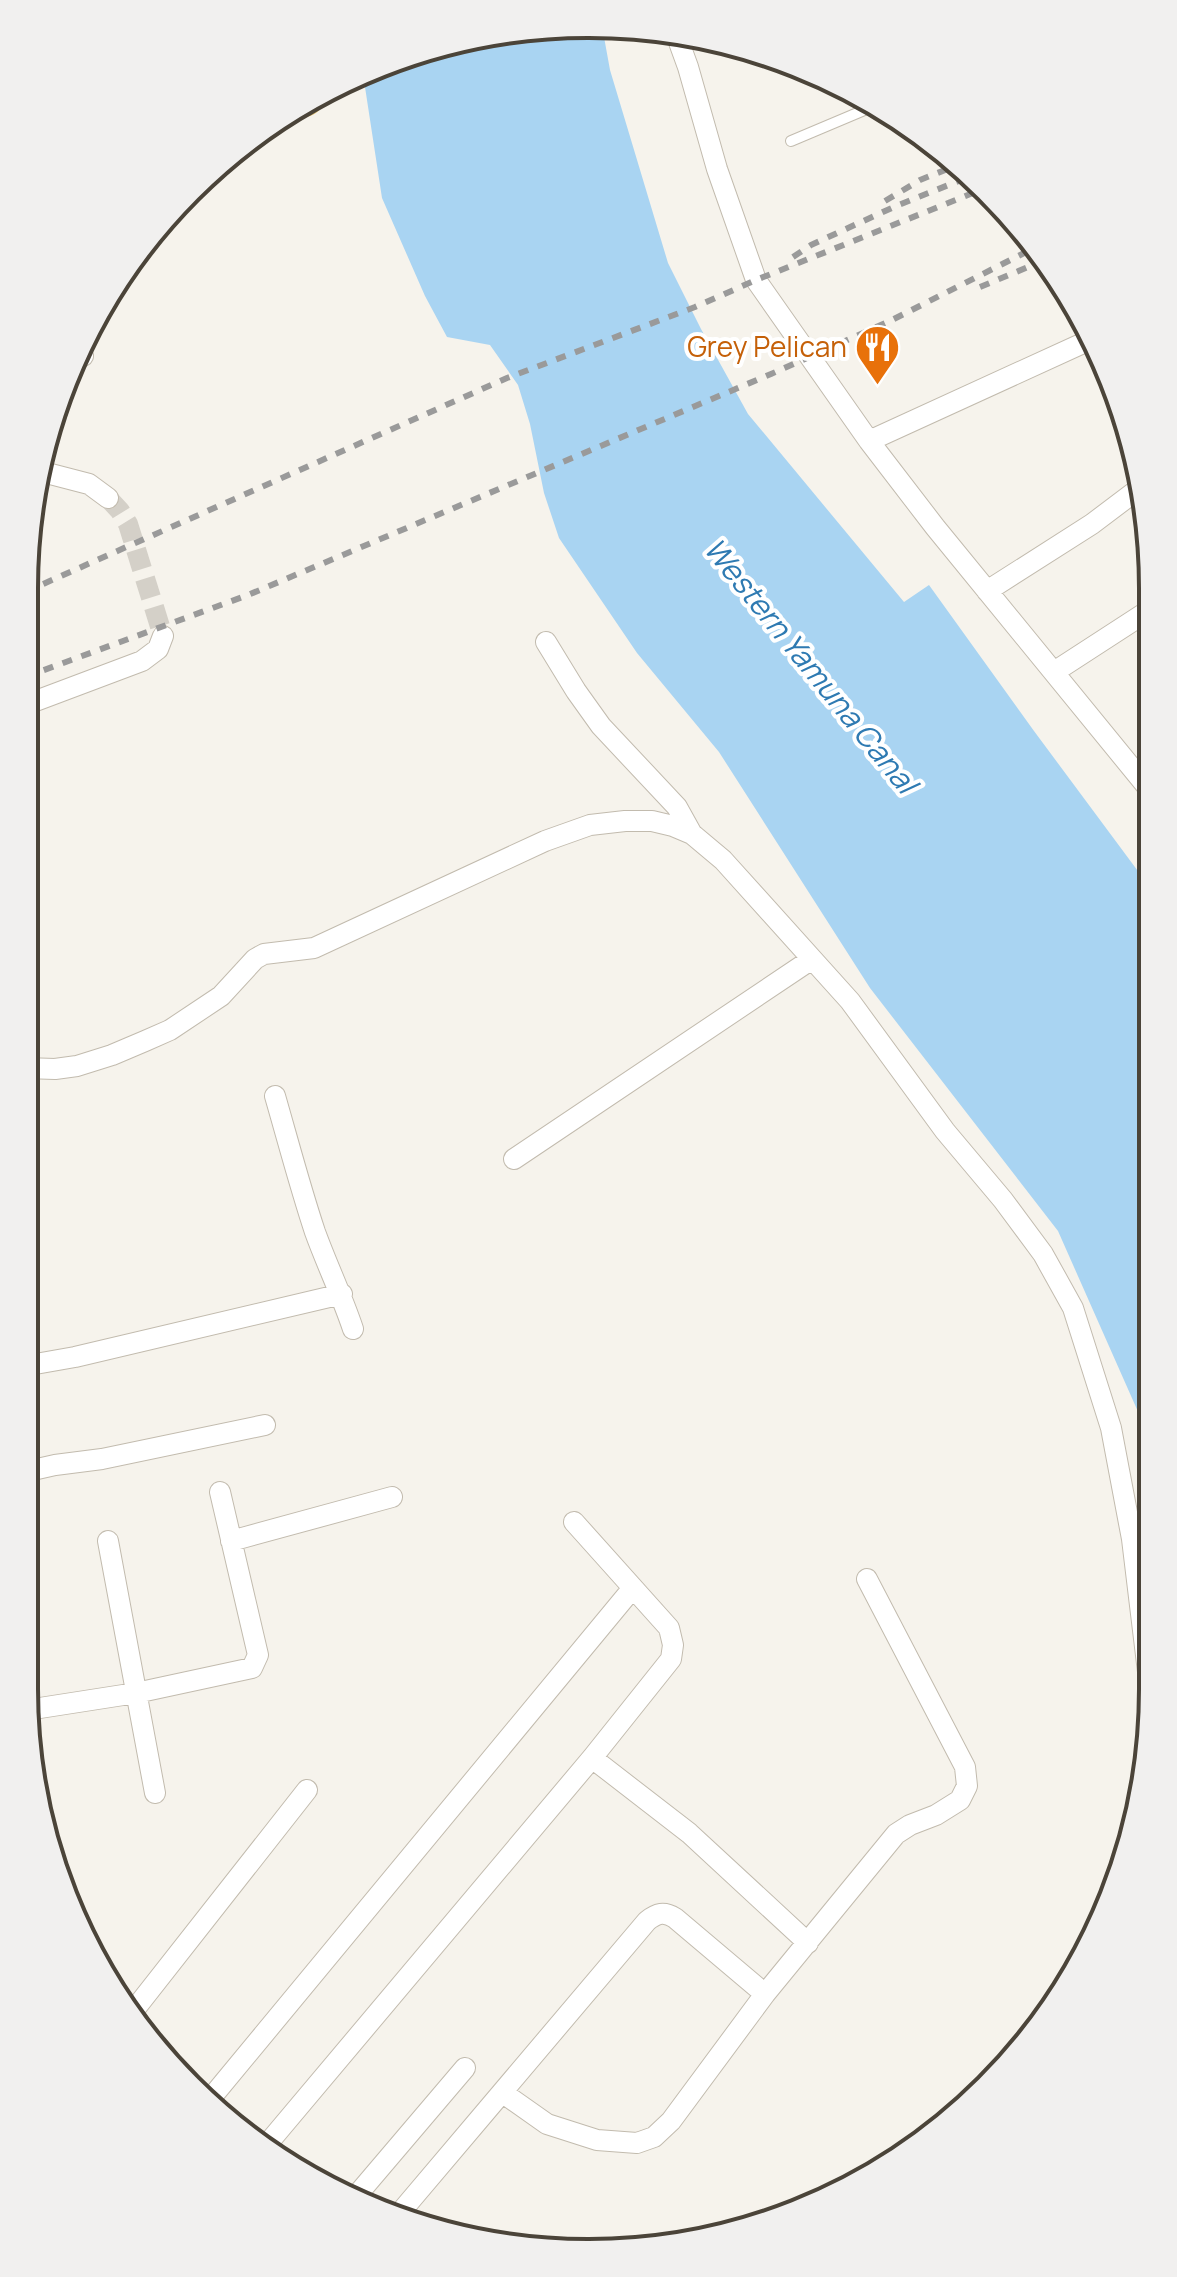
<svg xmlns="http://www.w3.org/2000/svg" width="1177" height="2277" font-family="Manrope,sans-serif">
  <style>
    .water { fill: #a9d4f2 }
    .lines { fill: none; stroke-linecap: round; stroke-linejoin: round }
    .minor-tunnel { stroke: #d4d0c8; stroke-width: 20; stroke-dasharray: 20 10; stroke-linecap: butt }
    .service-casing { stroke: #c2bbae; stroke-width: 12 }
    .minor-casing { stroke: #c2bbae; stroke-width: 22 }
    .primary-casing { stroke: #e6c16a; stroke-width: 32 }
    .service { stroke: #fff; stroke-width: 10 }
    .minor { stroke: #fff; stroke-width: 20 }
    .primary { stroke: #ffe39c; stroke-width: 30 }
    .rail { stroke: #9a9a9a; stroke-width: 6; stroke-dasharray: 10 10; stroke-linecap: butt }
    .labels { text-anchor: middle; stroke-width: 8; stroke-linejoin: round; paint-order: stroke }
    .food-label { font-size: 28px; fill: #c56008; stroke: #fff; text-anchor: end }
    .water-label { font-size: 30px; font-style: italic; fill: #2e7ab2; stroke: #fff }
    .rim { fill: none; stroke: #4b4439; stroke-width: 4 }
  </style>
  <rect width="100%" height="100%" fill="#f6f3ec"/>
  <!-- water -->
  <path class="water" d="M602,26L610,70L668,263L701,329L748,414L904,602L929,585L1034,731L1149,886L1151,1441L1058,1231L870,988L719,752L637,653L559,538L544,493L530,424L518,385L490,345L447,337L425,296L382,198L363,74L407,54L515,29Z"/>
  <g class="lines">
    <!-- minor-tunnel -->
    <path class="minor-tunnel" d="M108,498L120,511L128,524L163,636"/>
    <defs>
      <path id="service" d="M791,141L874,106"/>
      <path id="minor" d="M676,34L688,67L717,169L756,280L869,441L935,527L1149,789
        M74,360L83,356
        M869,441L1092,339
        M39,471L89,484L108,498
        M987,591L1092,524L1141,487
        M546,642L576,691L601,726L677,807L692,834
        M1054,672L1148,611
        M25,705L142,661L158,649L163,636
        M25,1068L55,1069L77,1066L112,1055L145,1041L170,1030L221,996L255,959L264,954L314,948L545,841L590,825L625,821H652L673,826L692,834L723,860L850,1001L945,1131L1003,1200L1043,1254L1073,1308L1111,1428L1132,1539L1152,1705
        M275,1096C288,1141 300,1187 315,1232C327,1265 342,1296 353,1329
        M514,1159L812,959
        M24,1366L75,1357L342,1294
        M24,1472L55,1465L102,1459L265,1425
        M108,1541L155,1793
        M231,1541L392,1497
        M27,1710L136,1693L252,1668L258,1655L220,1492
        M592,1758L689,1833L808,1943
        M131,2014L307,1790
        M503,2093L547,2124L597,2140L637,2143L654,2137L671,2121L765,1994L896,1834L910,1825L936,1815L960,1800L967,1786L965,1767L867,1579
        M211,2098L632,1589
        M264,2148L592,1758L671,1659L673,1645L669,1628L574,1522
        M357,2195L465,2068
        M399,2214L647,1921C657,1913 664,1911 675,1918L765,1994"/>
      <path id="primary" d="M305,101L308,99"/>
    </defs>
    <!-- service casing -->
    <use href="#service" class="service-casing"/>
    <!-- minor casing -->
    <use href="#minor" class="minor-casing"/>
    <!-- primary casing -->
    <use href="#primary" class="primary-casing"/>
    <!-- service -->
    <use href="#service" class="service"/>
    <!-- minor -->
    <use href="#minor" class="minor"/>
    <!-- primary -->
    <use href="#primary" class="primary"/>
    <!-- rail -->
    <path class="rail" d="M885,201L920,180L960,164
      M793,257L811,245L896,206L971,176
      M980,287L1045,260
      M25,592L507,378L695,307L756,280L983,189
      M25,677L248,595L771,374L890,321L1034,248"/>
  </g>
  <!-- icons -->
  <defs>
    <symbol id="restaurant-pin" viewBox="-11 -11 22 30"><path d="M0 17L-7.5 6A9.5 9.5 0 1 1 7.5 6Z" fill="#e8710a" stroke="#fff"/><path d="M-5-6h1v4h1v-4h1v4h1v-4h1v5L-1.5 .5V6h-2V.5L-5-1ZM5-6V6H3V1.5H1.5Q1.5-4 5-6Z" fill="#fff"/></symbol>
  </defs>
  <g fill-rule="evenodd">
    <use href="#restaurant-pin" x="852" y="322" width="51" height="69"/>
  </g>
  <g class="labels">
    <!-- food labels -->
    <g class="food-label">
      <text x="847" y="357">Grey Pelican</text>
    </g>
    <!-- water labels -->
    <g class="water-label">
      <text transform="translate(810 666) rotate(51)" y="10">Western Yamuna Canal</text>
    </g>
  </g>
  <!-- crop -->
  <path d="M0 0H1177V2277H0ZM588 38H589A550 550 0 0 1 1139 588V1689A550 550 0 0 1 589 2239H588A550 550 0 0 1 38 1689V588A550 550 0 0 1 588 38Z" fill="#f1f0ef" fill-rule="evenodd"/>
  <path class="rim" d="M588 38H589A550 550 0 0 1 1139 588V1689A550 550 0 0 1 589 2239H588A550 550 0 0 1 38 1689V588A550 550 0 0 1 588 38Z"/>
</svg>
